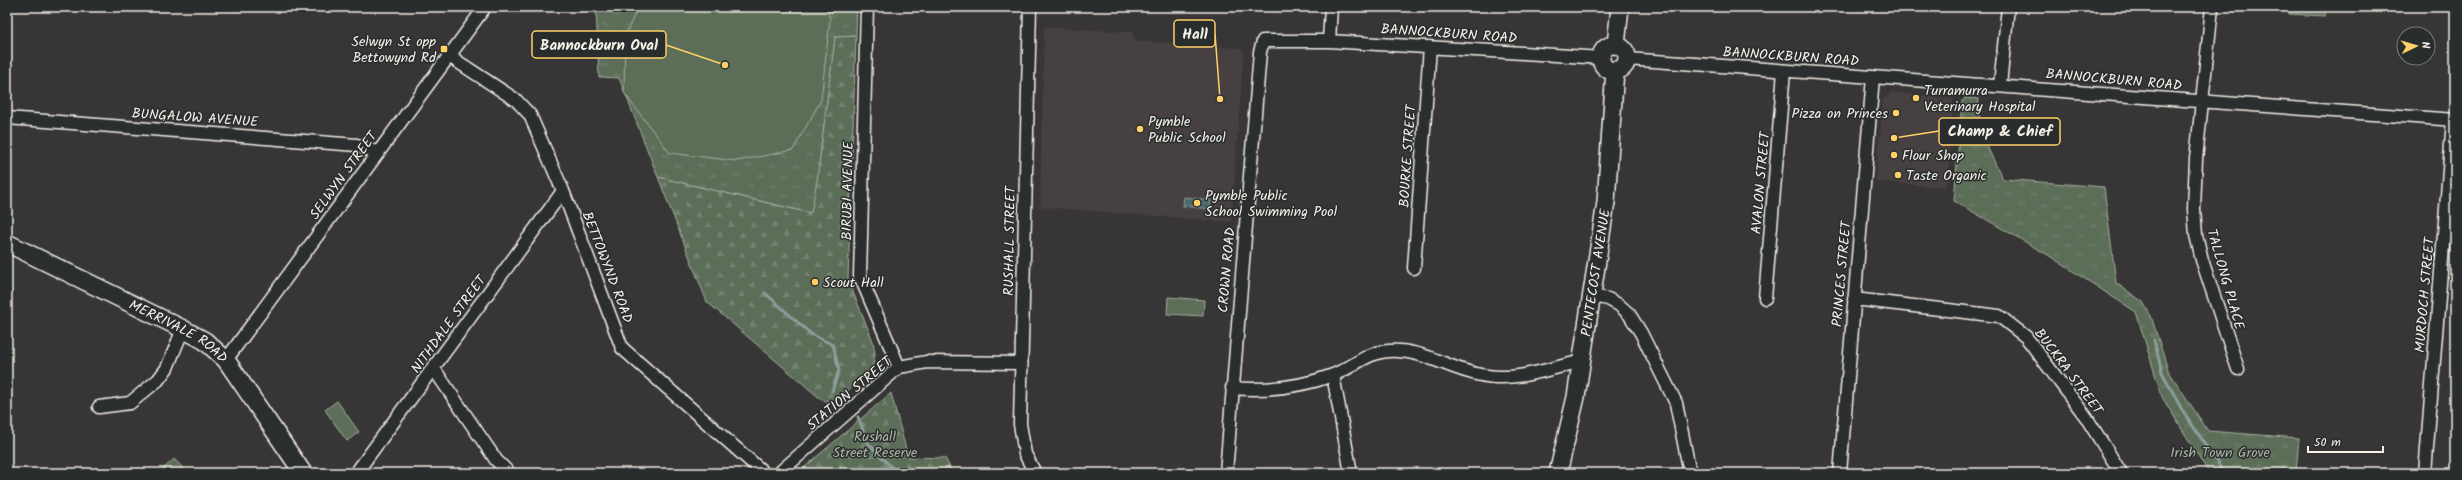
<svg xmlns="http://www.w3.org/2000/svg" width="2462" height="480" font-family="Kalam,sans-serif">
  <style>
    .built { fill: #463f40 }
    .forest { fill: url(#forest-firs); stroke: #a8b0a0 }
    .park { fill: url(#park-tufts); stroke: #a8b0a0 }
    .garden { fill: #5b6e59; stroke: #a8b0a0 }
    .water { fill: url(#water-waves); stroke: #8d9e9c }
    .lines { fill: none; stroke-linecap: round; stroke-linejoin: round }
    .stream { stroke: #8d9e9c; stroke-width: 3 }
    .street-casing { stroke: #f4f1e8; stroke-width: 15 }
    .secondary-casing { stroke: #f4f1e8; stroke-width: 20 }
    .street { stroke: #2a2d2e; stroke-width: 12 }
    .secondary { stroke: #2a2d2e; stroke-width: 17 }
    .poi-dot { fill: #ffd166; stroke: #2a2d2e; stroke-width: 1.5 }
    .labels { text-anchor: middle; stroke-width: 3; stroke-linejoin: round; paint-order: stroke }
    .street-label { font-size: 14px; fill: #f4f1e8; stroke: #2a2d2e }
    .poi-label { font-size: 14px; fill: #f4f1e8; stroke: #2a2d2e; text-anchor: start }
    .park-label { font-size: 14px; fill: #afb6a8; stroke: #2a2d2e }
    .leader { fill: none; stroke: #ffd166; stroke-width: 1.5 }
    .callout-dot { fill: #ffd166; stroke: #2a2d2e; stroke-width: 1.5 }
    .callout { fill: #2a2d2e; stroke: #ffd166; stroke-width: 1.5 }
    .callout-label { font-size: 15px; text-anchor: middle; font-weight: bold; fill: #f4f1e8 }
  </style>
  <defs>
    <pattern id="forest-firs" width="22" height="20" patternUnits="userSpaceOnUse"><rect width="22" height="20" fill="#5b6e59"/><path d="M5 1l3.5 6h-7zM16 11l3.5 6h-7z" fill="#738371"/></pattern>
    <pattern id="park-tufts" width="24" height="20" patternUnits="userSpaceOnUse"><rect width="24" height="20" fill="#5b6e59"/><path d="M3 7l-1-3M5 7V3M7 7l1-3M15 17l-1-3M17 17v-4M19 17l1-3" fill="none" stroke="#738371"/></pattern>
    <pattern id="water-waves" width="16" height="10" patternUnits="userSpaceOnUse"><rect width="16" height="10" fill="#486669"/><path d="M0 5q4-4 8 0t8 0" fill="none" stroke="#637c7e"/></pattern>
  </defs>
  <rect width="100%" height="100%" fill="#373536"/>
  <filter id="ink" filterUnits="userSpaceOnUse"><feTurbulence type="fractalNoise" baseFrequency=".025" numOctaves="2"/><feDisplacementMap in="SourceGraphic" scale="8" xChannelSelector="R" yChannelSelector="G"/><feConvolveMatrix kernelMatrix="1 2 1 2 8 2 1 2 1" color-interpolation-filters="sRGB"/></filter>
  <g filter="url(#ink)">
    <!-- built -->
    <path class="built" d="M1044,27L1132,32L1136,41L1240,48L1244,51L1231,222L1040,207Z
      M1891,92L1953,99L1948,181L1944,187L1878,182L1876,180L1883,100Z"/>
    <!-- forest -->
    <path class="forest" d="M856,36L848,280L873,341L875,354L872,369L834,403L822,400L707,302L658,177L810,213L817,180L835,37Z
      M891,393L908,457L945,458L953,473H798Z"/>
    <!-- park -->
    <path class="park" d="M596,7H857L856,36L835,37L817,180L811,213L658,177L619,78L599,77Z
      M1965,98L1979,99C1976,129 1990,153 2003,179L2104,187L2116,283L2143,302L2151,316L2168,370L2208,431L2299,438L2296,473H2209L2162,397L2136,312L2048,255L1954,201L1962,101Z"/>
    <!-- garden -->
    <path class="garden" d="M638,7H826L830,19L821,100L793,150L737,161L670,153L624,93L625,36Z
      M2290,7H2326L2325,16L2289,14Z
      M1168,297L1204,300L1203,316L1167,314Z
      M337,401L359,432L347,441L325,410Z
      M174,459L185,470L183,473H159Z"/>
    <!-- water -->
    <path class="water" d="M1184,197L1211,200L1210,209L1183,206Z"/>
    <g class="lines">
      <!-- stream -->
      <path class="stream" d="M765,293L811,334L833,345L839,370L832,391
        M2154,340L2162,372L2181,408L2224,473
        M858,417L868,443L897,473"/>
      <defs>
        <path id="street" d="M867,7L860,276L899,367
          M1030,7L1020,424L1025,454L1035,473
          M2212,7L2196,159L2194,209L2196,235L2202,260L2238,369
          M1329,41L1331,7
          M449,56L516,100L530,115L563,191L622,348L764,473
          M1627,59L2455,120
          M2000,85L2008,7
          M7,118L357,145L378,153
          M1414,268L1430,47
          M1592,296L1608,299L1619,305L1629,314L1641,333L1676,403L1690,473
          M1765,298L1784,71
          M1854,299L1999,316L2026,337L2086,417L2121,473
          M226,360L485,7
          M434,369L496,460L509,473
          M1333,375L1351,473
          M1232,388C1266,391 1301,387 1333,375C1352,368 1367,352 1388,351C1424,348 1452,372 1487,376C1518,381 1552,368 1582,361
          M99,407L130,403L158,380L167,368L183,329
          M356,473L563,191
          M779,473L899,367L927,362L1021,363
          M1226,473L1260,52L1263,41H1329L1602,58
          M1840,473L1873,77
          M2425,473L2453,120"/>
        <g id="secondary">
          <path d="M1616,45L1620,7"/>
          <circle cx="1614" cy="58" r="13"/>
          <path id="s1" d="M7,243L183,329L205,341L226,360L303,473"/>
          <path id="s2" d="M1558,473L1576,397L1606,202L1615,70"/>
        </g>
      </defs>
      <!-- street casing -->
      <use href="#street" class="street-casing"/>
      <!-- secondary casing -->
      <use href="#secondary" class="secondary-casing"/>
      <!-- street -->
      <use href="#street" class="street"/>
      <!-- secondary -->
      <use href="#secondary" class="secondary"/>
    </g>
  </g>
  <!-- markers -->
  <g class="poi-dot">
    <rect x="440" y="45" width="8" height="8" rx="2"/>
    <circle cx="1916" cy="98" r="4"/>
    <circle cx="1896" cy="113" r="4"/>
    <circle cx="1140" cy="129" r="4"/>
    <circle cx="1894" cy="155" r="4"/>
    <circle cx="1898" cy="175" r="4"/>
    <circle cx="1197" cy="203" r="4"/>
    <circle cx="815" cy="282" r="4"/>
  </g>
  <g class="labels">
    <!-- street labels -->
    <g class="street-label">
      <text transform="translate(1449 33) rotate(4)" y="5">BANNOCKBURN ROAD</text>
      <text transform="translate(1791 56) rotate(4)" y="5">BANNOCKBURN ROAD</text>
      <text transform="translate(2114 79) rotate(5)" y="5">BANNOCKBURN ROAD</text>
      <text transform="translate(195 117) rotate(4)" y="5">BUNGALOW AVENUE</text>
      <text transform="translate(1407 156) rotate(-86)" y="5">BOURKE STREET</text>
      <text transform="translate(343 175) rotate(-54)" y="5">SELWYN STREET</text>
      <text transform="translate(1760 183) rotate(-85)" y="5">AVALON STREET</text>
      <text transform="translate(847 191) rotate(-89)" y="5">BIRUBI AVENUE</text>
      <text transform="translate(1009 241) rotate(-89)" y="5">RUSHALL STREET</text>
      <text transform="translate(608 267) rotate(69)" y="5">BETTOWYND ROAD</text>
      <text transform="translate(1226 270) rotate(-85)" y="5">CROWN ROAD</text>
      <text dy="5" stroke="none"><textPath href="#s2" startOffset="204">PENTECOST AVENUE</textPath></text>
      <text transform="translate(1841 274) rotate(-85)" y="5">PRINCES STREET</text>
      <text transform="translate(2226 279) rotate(74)" y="5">TALLONG PLACE</text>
      <text transform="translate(2424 295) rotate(-85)" y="5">MURDOCH STREET</text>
      <text transform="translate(448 324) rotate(-54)" y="5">NITHDALE STREET</text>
      <text dy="5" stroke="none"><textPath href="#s1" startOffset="193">MERRIVALE ROAD</textPath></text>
      <text transform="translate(2069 371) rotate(53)" y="5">BUCKRA STREET</text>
      <text transform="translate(849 393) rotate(-40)" y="5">STATION STREET</text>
    </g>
    <!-- poi labels -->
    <g class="poi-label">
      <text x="436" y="46" text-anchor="end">Selwyn St opp<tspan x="436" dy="16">Bettowynd Rd</tspan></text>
      <text x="1924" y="95">Turramurra<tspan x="1924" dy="16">Veterinary Hospital</tspan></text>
      <text x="1888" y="118" text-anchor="end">Pizza on Princes</text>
      <text x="1148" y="126">Pymble<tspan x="1148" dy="16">Public School</tspan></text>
      <text x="1902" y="160">Flour Shop</text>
      <text x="1906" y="180">Taste Organic</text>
      <text x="1205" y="200">Pymble Public<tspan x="1205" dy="16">School Swimming Pool</tspan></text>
      <text x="823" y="287">Scout Hall</text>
    </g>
    <!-- park labels -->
    <g class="park-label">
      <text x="875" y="441">Rushall<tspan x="875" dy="16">Street Reserve</tspan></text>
      <text x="2220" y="457">Irish Town Grove</text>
    </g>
  </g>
  <!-- callouts -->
  <path class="leader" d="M1220 99L1215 34M725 65L666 45M1894 138L1939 131"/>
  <g class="callout-dot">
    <circle cx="1220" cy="99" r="4"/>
    <circle cx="725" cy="65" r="4"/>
    <circle cx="1894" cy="138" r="4"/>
  </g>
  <g class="callout">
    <rect x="1174" y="20" width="41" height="27" rx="4"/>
    <rect x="532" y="31" width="134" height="27" rx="4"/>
    <rect x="1939" y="118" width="121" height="27" rx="4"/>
  </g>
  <g class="callout-label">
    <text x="1195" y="39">Hall</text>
    <text x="599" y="50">Bannockburn Oval</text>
    <text x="2000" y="136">Champ &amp; Chief</text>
  </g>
  <!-- margin -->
  <rect width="2462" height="480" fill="none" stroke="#2a2d2e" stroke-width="24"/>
  <rect x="12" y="12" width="2438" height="456" fill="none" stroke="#f4f1e8" stroke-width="1.5" filter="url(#ink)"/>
  <!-- north arrow -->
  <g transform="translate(2416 46) rotate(85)"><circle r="19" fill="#2a2d2e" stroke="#7b7b78"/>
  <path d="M0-3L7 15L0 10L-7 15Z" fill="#ffd166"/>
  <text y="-6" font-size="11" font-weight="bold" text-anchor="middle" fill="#f4f1e8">N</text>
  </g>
  <!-- scale -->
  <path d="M2308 446v6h75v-6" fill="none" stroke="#f4f1e8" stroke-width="2"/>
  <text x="2314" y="446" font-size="12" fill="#f4f1e8" stroke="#2a2d2e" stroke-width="3" paint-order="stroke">50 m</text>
</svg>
